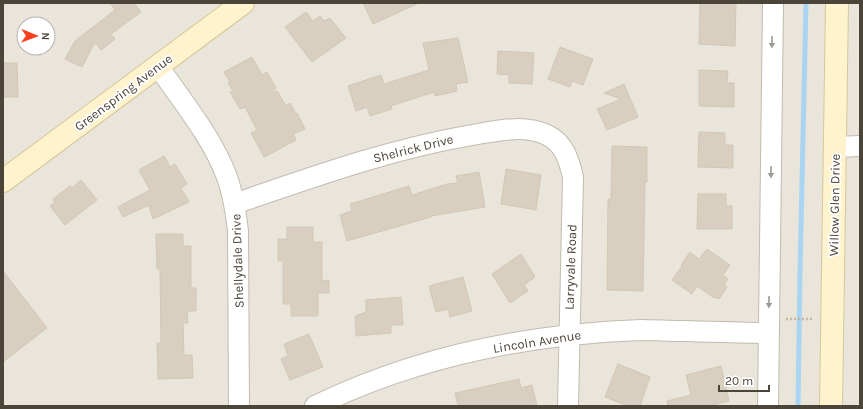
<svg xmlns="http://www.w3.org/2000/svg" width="863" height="409" font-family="Karla,sans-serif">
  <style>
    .residential { fill: #eae5da; fill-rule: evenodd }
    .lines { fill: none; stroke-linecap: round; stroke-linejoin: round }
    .stream { stroke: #a9d4f2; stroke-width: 5 }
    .building { fill: #d8cfc1; stroke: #d3c7b4 }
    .street-casing { stroke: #c2bbae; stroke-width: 22 }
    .secondary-casing { stroke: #d6c79b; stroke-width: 24 }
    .path { stroke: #c4b79f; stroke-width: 2.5; stroke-dasharray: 2 2; stroke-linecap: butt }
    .street { stroke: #fff; stroke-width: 20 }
    .secondary { stroke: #fff3cd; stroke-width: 22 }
    .oneway { fill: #9c9892 }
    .labels { text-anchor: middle; stroke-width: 3.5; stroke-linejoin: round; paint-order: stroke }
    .street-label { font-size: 13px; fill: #4b4439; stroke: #fff }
  </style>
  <rect width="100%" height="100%" fill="#f6f3ec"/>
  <!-- residential -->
  <path class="residential" d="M3,3H860V406H3ZM24,24H48V48H24Z"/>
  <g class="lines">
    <!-- stream -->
    <path class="stream" d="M798,406L800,272L806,3"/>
  </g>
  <!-- building -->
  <path class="building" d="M110,3H134L141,12L111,34L115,39L101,50L95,42L82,67L65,59L75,41L115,10Z
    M363,3H419L373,24Z
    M700,3H736L735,46L699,44Z
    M306,12L313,21L320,16L324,21L330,18L346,38L312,62L285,27Z
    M458,38L468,82L456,84L457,91L435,96L434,92L391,106L392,109L370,116L367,107L356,111L348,86L381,75L384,84L429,70L423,43Z
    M560,47L593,59L583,85L572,81L570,87L548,79Z
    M498,51L534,53L532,84L509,83V75L497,74Z
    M252,57L262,75L267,72L276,88L270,93L277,91L286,106L290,103L296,114L297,113L305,129L293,134L296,140L264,157L251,133L257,130L245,107L240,109L230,92L233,91L228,83L230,82L224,72Z
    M3,63H17L18,97H3Z
    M699,70L728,71L727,83H734V107L699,106Z
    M624,84L638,117L607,130L597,109L621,99L604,93Z
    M699,132L725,133V145H733V168L698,167Z
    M612,146L647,147V182H645L643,291L607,290L608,199L611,200Z
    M164,156L170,167L175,164L187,184L181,188L189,202L153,219L149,205L123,217L118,207L150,190L139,170Z
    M506,169L541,175L536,210L501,204Z
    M479,172L485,207L431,216V217L347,241L340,215L352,211L350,204L409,186L412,195L447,184L458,183L456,176Z
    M81,180L97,200L65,225L50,206L55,202L53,199L70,186L72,188Z
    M698,194H726V206H732V229H697Z
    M287,227H313V242H322V281L329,280V293H318V316H291V304H283V261H278V239H287Z
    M156,234H183V246H191V288H196V311H187L188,323H183L184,355H192L193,378L158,379L157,343H161L160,269H157Z
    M707,249L730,265L723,275L728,279L724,285L727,287L719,299L716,297L714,298L697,286L692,294L672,280L682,266L681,265L690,252L699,259Z
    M521,254L535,277L524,285L528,291L510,303L492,274Z
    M3,271L47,328L3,362Z
    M463,277L472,311L450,317L448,309L436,312L429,286Z
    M401,297L403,325H391V333L356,336L355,316L366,312V300Z
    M309,334L323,367L290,380L281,359L288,356L284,344Z
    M618,364L650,377L640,406H628L605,397Z
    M721,366L729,401L710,406H668L667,401L691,395L686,375Z
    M519,379L521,388L532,385L537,406H458L455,393Z"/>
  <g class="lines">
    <defs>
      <path id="street" d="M158,66C182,101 212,137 227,177C233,194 236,213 238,231L239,406
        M835,147L860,146
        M234,204C313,177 390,149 472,135C496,131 524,124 547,135C564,143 569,160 573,177L568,406
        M315,406C416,357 529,334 641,330C655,330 669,331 683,331C712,332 740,333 768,333
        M768,406L773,3"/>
      <path id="secondary" d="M3,181L243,3
        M831,406L837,3"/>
    </defs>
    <!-- street casing -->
    <use href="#street" class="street-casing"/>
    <!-- secondary casing -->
    <use href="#secondary" class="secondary-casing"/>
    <!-- path -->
    <path class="path" d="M786,319H813"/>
    <!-- street -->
    <use href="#street" class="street"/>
    <!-- secondary -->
    <use href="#secondary" class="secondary"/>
  </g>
  <!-- one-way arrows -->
  <defs><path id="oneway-solid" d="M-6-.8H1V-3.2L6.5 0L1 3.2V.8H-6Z"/></defs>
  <g class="oneway">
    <use href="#oneway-solid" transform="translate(772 42) rotate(91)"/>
    <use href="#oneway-solid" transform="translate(771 172) rotate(91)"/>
    <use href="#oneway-solid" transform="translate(769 302) rotate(91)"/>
  </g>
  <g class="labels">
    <!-- street labels -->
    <g class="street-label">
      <text transform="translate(123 92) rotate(-37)" y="5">Greenspring Avenue</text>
      <text transform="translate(413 148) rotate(-14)" y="5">Shelrick Drive</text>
      <text transform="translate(834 205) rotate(-89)" y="5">Willow Glen Drive</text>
      <text transform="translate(237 261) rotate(-92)" y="5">Shellydale Drive</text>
      <text transform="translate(570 267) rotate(-88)" y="5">Larryvale Road</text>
      <text transform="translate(537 341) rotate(-9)" y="5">Lincoln Avenue</text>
    </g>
  </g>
  <!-- border -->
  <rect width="863" height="409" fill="none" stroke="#4b4439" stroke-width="8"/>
  <!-- north arrow -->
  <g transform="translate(36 36) rotate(91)"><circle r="19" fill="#ffffff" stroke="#b7b4b0"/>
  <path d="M0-3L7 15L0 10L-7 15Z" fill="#fc3f1d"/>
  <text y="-6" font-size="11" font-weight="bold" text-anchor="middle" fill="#4b4439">N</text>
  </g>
  <!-- scale -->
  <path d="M719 385v6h50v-6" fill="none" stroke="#4b4439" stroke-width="2"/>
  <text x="725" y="385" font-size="12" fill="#4b4439" stroke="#ffffff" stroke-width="3" paint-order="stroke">20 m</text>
</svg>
